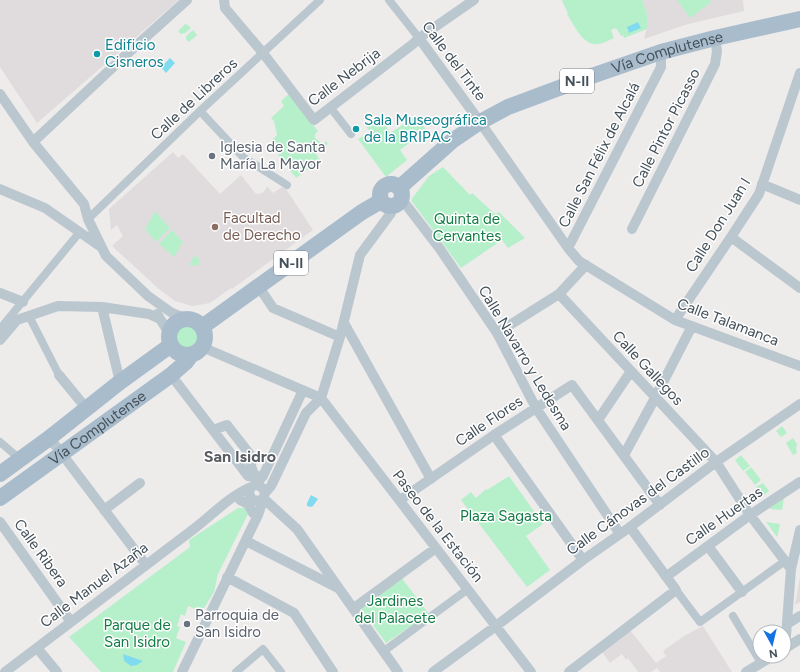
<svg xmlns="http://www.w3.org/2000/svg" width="800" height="672" font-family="Figtree,sans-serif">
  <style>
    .education { fill: #e0dcdd }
    .green { fill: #b6f0ca }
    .water { fill: #81dbef }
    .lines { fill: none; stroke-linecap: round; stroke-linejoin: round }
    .pedestrian { stroke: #bbc7cf; stroke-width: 8 }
    .minor { stroke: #bbc7cf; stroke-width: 10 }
    .primary { stroke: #a9bccc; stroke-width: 16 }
    .culture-dot { fill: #0f9aa8; stroke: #fff; stroke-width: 1.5 }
    .worship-dot { fill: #6b7280; stroke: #fff; stroke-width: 1.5 }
    .education-dot { fill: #8d6e63; stroke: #fff; stroke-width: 1.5 }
    .labels { text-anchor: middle; stroke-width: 3; stroke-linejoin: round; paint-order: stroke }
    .shield { fill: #fff; stroke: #7b848b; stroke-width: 1 }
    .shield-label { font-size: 14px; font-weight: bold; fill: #435059 }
    .culture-label { font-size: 15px; fill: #0d838f; stroke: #fff; text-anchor: start }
    .street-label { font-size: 15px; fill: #435059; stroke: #fff }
    .worship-label { font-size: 15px; fill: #5b616d; stroke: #fff; text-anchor: start }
    .education-label { font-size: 15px; fill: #785e54; stroke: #fff; text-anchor: start }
    .park-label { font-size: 15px; fill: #127c44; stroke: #fff }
    .neighbourhood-label { font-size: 16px; font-weight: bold; fill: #585c61; stroke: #fff }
  </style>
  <rect width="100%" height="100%" fill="#eeebeb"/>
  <!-- education -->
  <path class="education" d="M0,0H179L37,123L0,67Z
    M642,0H743L744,11L688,24L644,39L647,27L648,16Z
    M173,152L178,158L183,154L220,194L241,175L256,194L262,193L266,189L267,186L273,193L284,186L313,230L232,289L231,288L210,303L192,306L175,301L160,290L112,246L123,236L117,225L111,230L109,209Z
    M800,577V602L795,605Z
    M703,626L732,672H660L657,668L651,672H638L628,658L626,660L622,654L610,663L602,652L630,630L656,663L666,656L663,651L684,636Z"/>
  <!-- green -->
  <path class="green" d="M563,0H642L648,16L647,29L624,38L623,35L621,36L616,28L611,30L614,38C609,40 604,43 599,44C583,47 574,25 567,14L568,13L562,1Z
    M677,0H710L711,2L690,18Z
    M185,24L188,25L191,28L185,33L181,34L178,31Z
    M193,30L197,35L189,42L186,39V36Z
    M289,94L318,131L315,134V138L323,144L326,141L328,144L316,154L320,160L296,178L278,155L280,153L271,141L277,135L274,121L271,118L284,106L281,101Z
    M417,116L426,130L400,150L407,160L386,177L358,139L370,132L366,126L372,122L376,125L383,121L390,133Z
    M443,167L470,195L472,193L495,214L499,212L525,238L508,248L502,240L461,268L411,200L429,176Z
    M155,211L170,228L156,242L145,229Z
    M172,230L183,242L174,257L159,244Z
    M195,255L200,260L198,266L189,265Z
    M173 336a13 13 0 1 1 26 0a13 13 0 1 1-26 0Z
    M782,426L787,433L781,437L776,431Z
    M793,438L797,444L796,448L797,453L793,455L786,443Z
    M741,455L750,466L743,471L735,460Z
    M751,467L761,480L755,485L745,472Z
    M509,476L543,524L526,536L550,570L527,587L461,500L471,492L476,498L486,489L487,490Z
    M763,483L769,491L763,496L756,487Z
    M784,498L782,510L770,509L771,507Z
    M238,508H245L248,514L218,574L214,592L204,608L198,610L188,606L185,616L181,614L177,626L180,627L176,638L186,642L173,672H101L69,637L190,547L189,540Z
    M766,522L780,524L777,539V537Z
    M401,577L429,614L386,643L360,607Z"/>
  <!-- water -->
  <path class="water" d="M638,22L641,28L629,33L627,27Z
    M170,58L175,63L166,73L161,67Z
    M311,495L318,499L313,506L311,507L307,506V503Z
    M123,654L143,661L137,665L131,666L124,661Z"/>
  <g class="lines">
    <!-- pedestrian -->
    <path class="pedestrian" d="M389,0L419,38
      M330,107L351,134
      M200,111L243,157L287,185
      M88,219L200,111L320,0
      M29,316L59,375
      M0,329L79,233
      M0,442L20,459
      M676,590L700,622L785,561
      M733,616L761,663
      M384,651L468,589
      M236,672L263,649L281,672"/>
    <!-- minor -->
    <path class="minor" d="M224,0L225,8L263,53L314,120L413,44L419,38L474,0
      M419,38L480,122L568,248L579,261L675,320L800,366
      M0,94L33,142L84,204L88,219L106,256L148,296L172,313L187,319
      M33,142L128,53L187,0
      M762,184L800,200
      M0,189L45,208L101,247
      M401,200L407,206L440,249L497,333L536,408L620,534
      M632,229L715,64L717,51L715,38
      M731,237L800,288
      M568,248L661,67V52
      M259,287L273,308L340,337
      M0,293L23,302
      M559,294L586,265
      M102,307L120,382
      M157,314L169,333
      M675,320L731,237L759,194L800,73
      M344,323L431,479
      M497,333L559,294L716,462L750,515L791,569
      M0,340L17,320L58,306L102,307L149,314L160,319
      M202,347L321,398L531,672
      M59,375L86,408
      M171,375L248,476L255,477
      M598,420L631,371
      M213,430L227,425L252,457L251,466L255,477L259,476
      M494,435L583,560
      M48,439L56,446L146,565
      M624,455L655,398L692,326
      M255,485L263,476L303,390
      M265,493L271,486L306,413L321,398L340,337L360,255L391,213V206
      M263,498L297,529L398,672
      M240,500L248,504L253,513
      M400,500L494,435L572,385L660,505
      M104,510L140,483
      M0,522L71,622
      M246,541L338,588
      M708,546L742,592
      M667,576L750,515L800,482
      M227,577L294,613L333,672
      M354,608L436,548
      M787,624L800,616
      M37,648L57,672
      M784,649L800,639
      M785,649L791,569L800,530
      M5,672L195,528C213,514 230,496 251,487
      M182,672L258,515C260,509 265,495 265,491L260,486C254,484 251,486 249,492L251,499L257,501L262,500
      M433,672L496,626L583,560L630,527L716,462L800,404
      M569,672L676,590L630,527
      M746,672L773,656"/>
    <!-- primary -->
    <g class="primary">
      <circle cx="391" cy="195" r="11"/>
      <path id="s1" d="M399,188L452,141L480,122L508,107L583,79L661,52L715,38L800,19"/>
      <circle cx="187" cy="337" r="18"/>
      <path d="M202,327L362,212L381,201"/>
      <path d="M0,474L48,439L120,382L171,345"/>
      <path id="s2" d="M0,498L171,375L186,362L191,355"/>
    </g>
  </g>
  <!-- markers -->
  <g class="culture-dot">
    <circle cx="97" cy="54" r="4"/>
    <circle cx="356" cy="129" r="4"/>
  </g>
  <g class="worship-dot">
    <circle cx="212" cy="156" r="4"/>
    <circle cx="187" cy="624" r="4"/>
  </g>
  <circle class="education-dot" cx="215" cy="227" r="4"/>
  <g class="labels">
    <!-- shield labels -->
    <g class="shield">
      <rect x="560" y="69" width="34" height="24" rx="3"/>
      <rect x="274" y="251" width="34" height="24" rx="3"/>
    </g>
    <g class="shield-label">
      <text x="577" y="86">N-II</text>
      <text x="291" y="268">N-II</text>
    </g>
    <!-- culture labels -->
    <g class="culture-label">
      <text x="105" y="50">Edificio<tspan x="105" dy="17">Cisneros</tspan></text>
      <text x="364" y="125">Sala Museográfica<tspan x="364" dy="17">de la BRIPAC</tspan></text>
    </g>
    <!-- street labels -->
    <g class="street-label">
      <text dy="5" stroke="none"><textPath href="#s1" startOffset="305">Vía Complutense</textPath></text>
      <text transform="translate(454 61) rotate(53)" y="5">Calle del Tinte</text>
      <text transform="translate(344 77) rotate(-37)" y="5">Calle Nebrija</text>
      <text transform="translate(194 99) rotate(-43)" y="5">Calle de Libreros</text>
      <text transform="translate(666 128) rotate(-63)" y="5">Calle Pintor Picasso</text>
      <text transform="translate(599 155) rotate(-63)" y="5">Calle San Félix de Alcalá</text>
      <text transform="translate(718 225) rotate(-58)" y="5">Calle Don Juan I</text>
      <text transform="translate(728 322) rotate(21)" y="5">Calle Talamanca</text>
      <text transform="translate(525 358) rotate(59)" y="5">Calle Navarro y Ledesma</text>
      <text transform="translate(648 368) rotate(47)" y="5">Calle Gallegos</text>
      <text transform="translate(489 421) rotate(-34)" y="5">Calle Flores</text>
      <text dy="5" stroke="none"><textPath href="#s2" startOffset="120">Vía Complutense</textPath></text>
      <text transform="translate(638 501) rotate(-36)" y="5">Calle Cánovas del Castillo</text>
      <text transform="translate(724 516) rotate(-35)" y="5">Calle Huertas</text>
      <text transform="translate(438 526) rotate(52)" y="5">Paseo de la Estación</text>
      <text transform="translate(41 553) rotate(54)" y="5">Calle Ribera</text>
      <text transform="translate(94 585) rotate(-37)" y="5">Calle Manuel Azaña</text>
    </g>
    <!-- worship labels -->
    <g class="worship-label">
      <text x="220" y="152">Iglesia de Santa<tspan x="220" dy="17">María La Mayor</tspan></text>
      <text x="195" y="620">Parroquia de<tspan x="195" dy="17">San Isidro</tspan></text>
    </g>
    <!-- education labels -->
    <g class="education-label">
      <text x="223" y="223">Facultad<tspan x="223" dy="17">de Derecho</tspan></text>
    </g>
    <!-- park labels -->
    <g class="park-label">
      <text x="467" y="224">Quinta de<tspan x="467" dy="17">Cervantes</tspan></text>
      <text x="506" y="521">Plaza Sagasta</text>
      <text x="395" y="606">Jardines<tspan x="395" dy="17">del Palacete</tspan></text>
      <text x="137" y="630">Parque de<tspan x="137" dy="17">San Isidro</tspan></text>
    </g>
    <!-- neighbourhood labels -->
    <g class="neighbourhood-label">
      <text x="240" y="462">San Isidro</text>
    </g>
  </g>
  <!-- north arrow -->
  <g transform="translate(772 644) rotate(172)"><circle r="19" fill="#ffffff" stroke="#b4b9bd"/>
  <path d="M0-3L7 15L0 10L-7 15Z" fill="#1173e2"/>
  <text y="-6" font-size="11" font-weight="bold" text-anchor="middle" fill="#435059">N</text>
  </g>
</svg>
